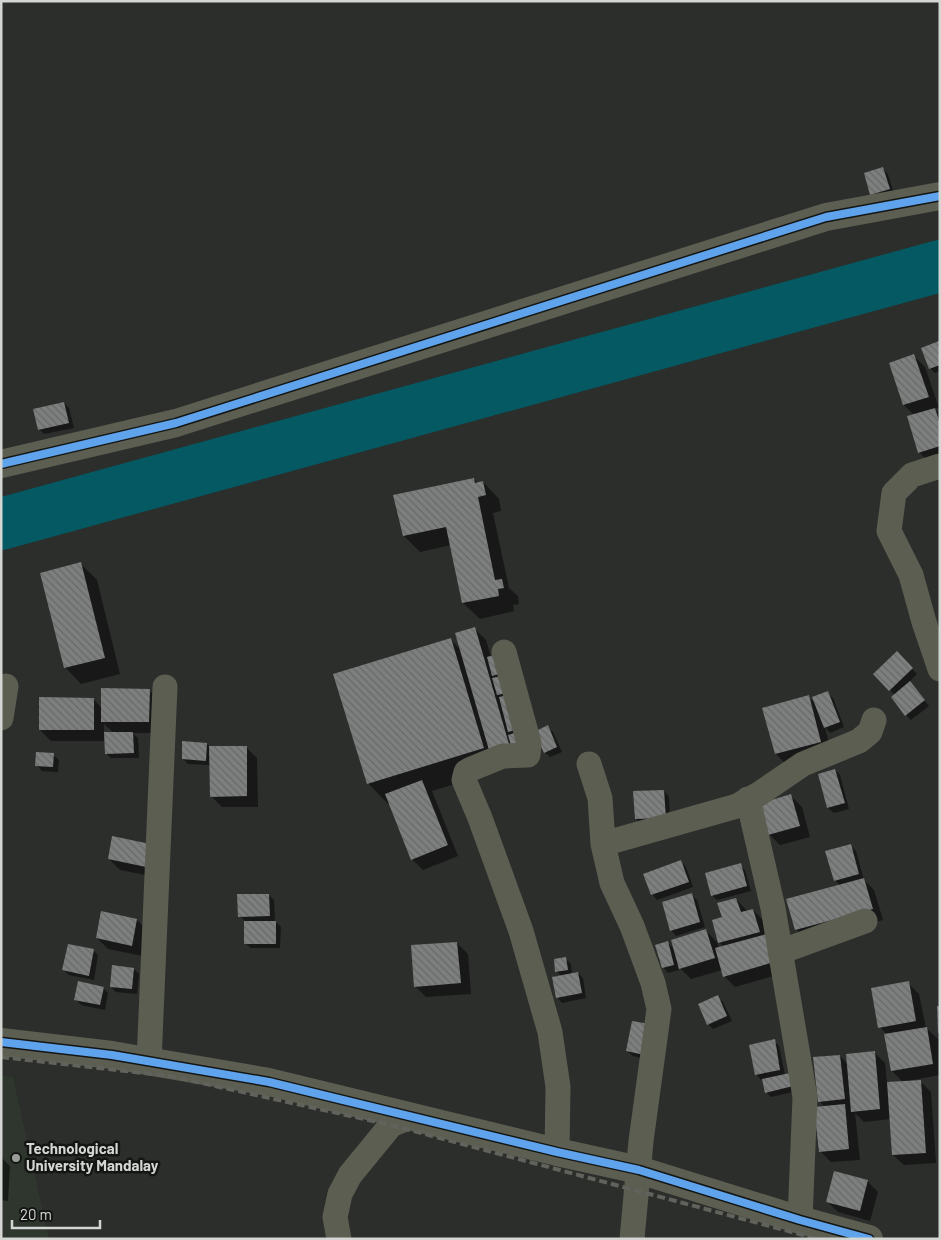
<svg xmlns="http://www.w3.org/2000/svg" width="941" height="1240" font-family="Barlow,sans-serif">
  <style>
    .built { fill: #2e362e }
    .shadow { fill: #0007; fill-rule: evenodd }
    .lines { fill: none; stroke-linecap: round; stroke-linejoin: round }
    .river { stroke: #045963; stroke-width: 52 }
    .building { fill: url(#building-back-hatch) }
    .minor { stroke: #5c5e52; stroke-width: 25 }
    .tertiary { stroke: #5c5e52; stroke-width: 28 }
    .rail { stroke: #61625b; stroke-width: 4; stroke-dasharray: 8 4; stroke-linecap: butt }
    .cycleway-casing { stroke: #141614; stroke-width: 11 }
    .cycleway { stroke: #60a3ed; stroke-width: 8 }
    .poi-dot { fill: #989b98; stroke: #141614; stroke-width: 2 }
    .labels { text-anchor: middle; stroke-width: 5; stroke-linejoin: round; paint-order: stroke }
    .poi-label { font-size: 15px; font-weight: bold; fill: #d3d6d3; stroke: #141614; text-anchor: start }
  </style>
  <defs>
    <pattern id="building-back-hatch" width="6" height="6" patternUnits="userSpaceOnUse" patternTransform="scale(1.25)"><rect width="6" height="6" fill="#7d7f7e"/><path d="M-1 5l2 2M0 0l6 6M5-1l2 2" fill="none" stroke="#676968"/></pattern>
  </defs>
  <rect width="100%" height="100%" fill="#2b2e2b"/>
  <!-- built -->
  <path class="built" d="M1,1076L13,1077L49,1239H1Z"/>
  <!-- shadow -->
  <path class="shadow" d="M883,169L888,174L894,194L877,199L871,194Z
    M938,343L940,344V371L935,373L930,368Z
    M914,356L925,367L939,408L935,409L940,414V460L930,463L919,452L914,415L904,405L890,364Z
    M64,403L69,408L74,428L44,434L39,429Z
    M474,479L478,483L483,482L499,499L501,511L493,513L509,588L518,596L519,604L513,605L514,611L480,619L463,603L451,545L420,552L404,536Z
    M81,564L97,580L120,674L81,684L65,667Z
    M475,629L486,640L491,657L523,734L504,769L432,791L458,856L423,870L412,859L390,803L388,804L368,783L450,639L461,650Z
    M897,653L917,674L909,682L929,706L911,720L906,715L895,695L874,674Z
    M149,690L160,701V733H132L138,738L139,758H111L106,753L105,741H51L40,730L93,699L102,708ZM104,724L114,733L104,734Z
    M827,693L833,698L844,727L830,733L825,727L831,752L787,765L776,754L764,709L808,697L817,705Z
    M547,727L553,732L562,752L550,757L545,752Z
    M207,744L210,748L246,747L257,758L258,807H222L211,796V765L188,764L183,759Z
    M53,755L59,760L58,772L42,771L37,765Z
    M835,770L840,775L849,809L834,813L828,808L819,775Z
    M664,791L669,797L670,823L641,824L636,819Z
    M791,796L802,807L810,837L780,845L769,834Z
    M113,838L161,878L120,870L109,859Z
    M851,846L856,851L864,880L874,890L883,920L807,940L797,930L788,900L840,886L835,880Z
    M681,862L686,867L693,887L657,900L652,894Z
    M740,865L745,870L751,891L717,900L712,895Z
    M269,895L274,900L275,921L281,927L280,948H251L245,943L246,922L240,916Z
    M692,895L697,900L705,927L676,936L671,930Z
    M736,899L748,912L753,910L764,921L784,973L735,987L724,976L722,970L691,979L677,965L679,970L668,973L663,967L668,943L675,950L706,931L717,942L719,949L724,947L720,943L723,918Z
    M137,920L148,931L143,956L108,949L97,938Z
    M457,943L468,954L471,994L426,997L415,986Z
    M93,950L98,955L94,980L69,975L64,970Z
    M566,959L571,964L572,974L578,973L583,978L586,998L562,1003L557,997L561,976L557,972Z
    M134,969L139,974L137,994L116,992L111,987Z
    M908,983L919,994L926,1028L940,1041V1075L913,1080V1082L920,1081L931,1092L936,1163L904,1165L893,1155L891,1119L864,1122L855,1113L860,1160L831,1162L820,1151L825,1107L819,1101L840,1056L849,1065L874,1052L885,1063L887,1084L903,1082L892,1071L887,1035L880,1027Z
    M103,988L108,993L105,1010L81,1005L76,999Z
    M718,997L723,1002L732,1021L713,1029L708,1024Z
    M654,1026V1061L633,1056L627,1051Z
    M774,1041L779,1046L785,1075L797,1091L771,1097L766,1092L763,1079L761,1080L756,1074Z
    M1,1157L10,1166L8,1201L1,1200Z
    M867,1181L878,1192L870,1221L838,1212L827,1201Z"/>
  <g class="lines">
    <!-- river -->
    <path class="river" d="M1,524L940,266"/>
  </g>
  <!-- building -->
  <path class="building" d="M883,167L890,189L870,195L864,173Z
    M939,341L940,365L929,369L921,348Z
    M914,354L929,397L903,405L889,363Z
    M64,402L69,423L38,430L33,409Z
    M935,408L940,424V446L918,453L907,416Z
    M474,478L475,483L483,481L486,495L478,497L495,580L502,579L504,588L498,589L499,596L462,603L446,527L403,536L393,495Z
    M81,562L105,658L64,668L40,573Z
    M475,627L511,751L491,757L455,633Z
    M451,638L484,748L367,784L333,674Z
    M897,651L913,668L889,691L873,674Z
    M501,653L506,672L492,676L487,657Z
    M506,675L511,692L497,695L492,678Z
    M910,681L925,700L905,716L891,697Z
    M101,688L150,689L149,722H101Z
    M828,691L840,722L824,728L812,697Z
    M512,694L522,728L508,732L499,697Z
    M809,695L821,742L775,754L762,708Z
    M39,697L94,698V730H39Z
    M548,725L557,747L544,753L534,732Z
    M521,731L513,753L508,735Z
    M104,732H133L134,753L105,754Z
    M182,741L207,743L206,761L182,759Z
    M209,746H247V796L210,797Z
    M36,752L54,753L53,767L35,766Z
    M835,769L845,803L827,808L818,774Z
    M422,780L448,845L411,860L385,794Z
    M664,790L666,818L635,819L633,791Z
    M791,794L800,826L768,835L759,804Z
    M112,836L155,845L151,868L108,859Z
    M851,844L859,874L834,881L825,851Z
    M681,860L689,882L651,895L643,874Z
    M741,863L747,886L711,896L705,873Z
    M864,878L873,909L795,930L786,899Z
    M692,893L700,922L670,931L662,902Z
    M237,894H269L270,916L238,917Z
    M736,898L741,912L753,909L760,932L718,943L712,920L722,917L717,903Z
    M101,911L137,919L132,946L96,938Z
    M244,921H276V944H244Z
    M706,929L715,958L679,969L671,940Z
    M767,934L774,962L723,977L715,948Z
    M668,941L674,965L662,968L655,945Z
    M457,942L461,983L414,987L411,945Z
    M68,944L94,949L89,976L62,970Z
    M566,957L568,970L555,972L554,959Z
    M112,965L134,968L132,989L110,987Z
    M578,972L582,993L556,998L552,977Z
    M78,981L104,987L100,1005L74,1000Z
    M909,981L916,1021L878,1028L871,988Z
    M718,995L727,1016L707,1025L698,1004Z
    M937,1006H940V1033H938Z
    M632,1021L655,1025L649,1056L626,1051Z
    M927,1027L933,1064L891,1071L884,1034Z
    M775,1039L780,1070L755,1075L749,1045Z
    M875,1051L880,1109L851,1112L846,1054Z
    M840,1055L845,1099L818,1102L813,1057Z
    M790,1073L793,1086L765,1093L762,1079Z
    M921,1080L926,1153L892,1155L887,1082Z
    M845,1104L849,1149L819,1152L814,1107Z
    M834,1171L868,1180L860,1211L826,1202Z"/>
  <g class="lines">
    <!-- minor -->
    <path class="minor" d="M940,466L912,475L894,493L889,531L911,575L924,622L940,669
      M504,652L529,743L528,755L503,756L471,769L466,772L464,780L480,818L521,931L550,1032L558,1087L557,1152
      M1,718L6,686
      M589,764L600,798L603,844L612,883L632,926L653,983L659,1009L641,1141L632,1239
      M748,799L773,908L805,1097L800,1220
      M603,844L737,806L759,794L803,764L859,741L870,732L874,720
      M780,952L865,921
      M149,1062L165,687
      M339,1239L335,1217L340,1194L350,1175L391,1125L411,1117"/>
    <!-- tertiary -->
    <path class="tertiary" d="M1,464L176,423L826,217L940,196
      M1,1042L112,1055L269,1082L557,1152L639,1170L800,1220L869,1239"/>
    <!-- rail -->
    <path class="rail" d="M1,1057L170,1076L391,1125L818,1239"/>
    <defs>
      <path id="cycleway" d="M1,464L176,423L826,217L940,196
        M1,1042L112,1055L269,1082L557,1152L639,1170L800,1220L869,1239"/>
    </defs>
    <!-- cycleway casing -->
    <use href="#cycleway" class="cycleway-casing"/>
    <!-- cycleway -->
    <use href="#cycleway" class="cycleway"/>
  </g>
  <!-- markers -->
  <circle class="poi-dot" cx="16" cy="1158" r="5"/>
  <g class="labels">
    <!-- poi labels -->
    <g class="poi-label">
      <text x="26" y="1154">Technological<tspan x="26" dy="17">University Mandalay</tspan></text>
    </g>
  </g>
  <!-- border -->
  <rect width="941" height="1240" fill="none" stroke="#d3d6d3" stroke-width="5"/>
  <!-- scale -->
  <path d="M12 1220v8h88v-8" fill="none" stroke="#d3d6d3" stroke-width="2.5"/>
  <text x="20" y="1220" font-size="15" fill="#d3d6d3" stroke="#141614" stroke-width="4" paint-order="stroke">20 m</text>
</svg>
